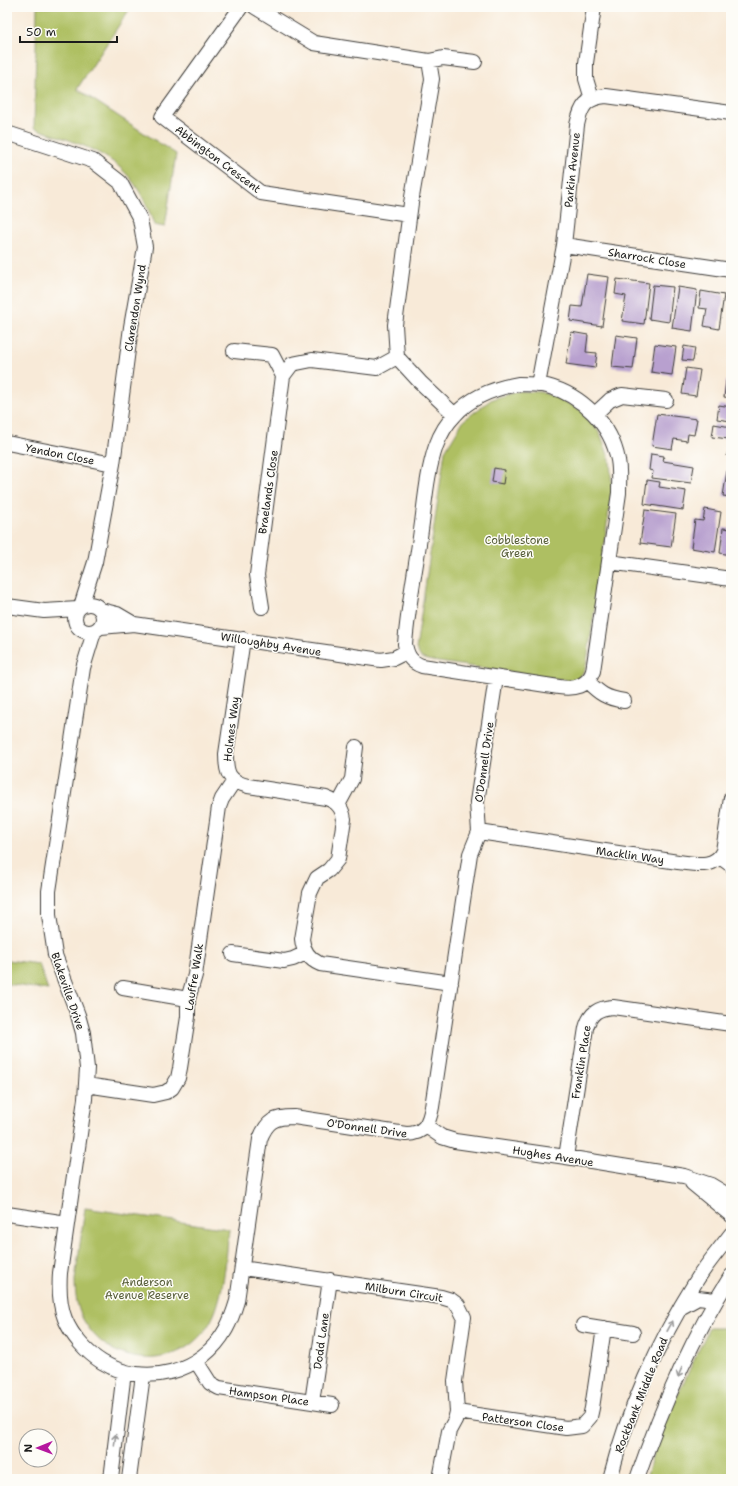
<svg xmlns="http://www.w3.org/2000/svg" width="738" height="1486" font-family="'Shantell Sans',sans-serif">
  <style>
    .green { fill: #aebf62; stroke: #656e3f }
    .building { fill: #b8a0cf }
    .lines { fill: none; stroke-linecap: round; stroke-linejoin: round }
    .minor-casing { stroke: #3d3b38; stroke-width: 16 }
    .minor { stroke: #fff; stroke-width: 14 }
    .oneway { stroke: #999 }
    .labels { text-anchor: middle; stroke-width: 3; stroke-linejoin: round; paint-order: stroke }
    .street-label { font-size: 11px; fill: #1c1c1c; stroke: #fdfcf7 }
    .park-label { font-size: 11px; fill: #565d38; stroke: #fdfcf7 }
  </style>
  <rect width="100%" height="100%" fill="#fdfcf7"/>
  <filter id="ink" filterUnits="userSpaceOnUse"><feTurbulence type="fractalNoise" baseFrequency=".025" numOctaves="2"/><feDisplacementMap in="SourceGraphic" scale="8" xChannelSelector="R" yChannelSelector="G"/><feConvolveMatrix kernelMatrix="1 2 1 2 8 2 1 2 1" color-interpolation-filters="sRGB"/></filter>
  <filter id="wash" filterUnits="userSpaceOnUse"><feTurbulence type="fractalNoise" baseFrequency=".012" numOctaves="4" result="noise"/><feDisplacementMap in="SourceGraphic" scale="16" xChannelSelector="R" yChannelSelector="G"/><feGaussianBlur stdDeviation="0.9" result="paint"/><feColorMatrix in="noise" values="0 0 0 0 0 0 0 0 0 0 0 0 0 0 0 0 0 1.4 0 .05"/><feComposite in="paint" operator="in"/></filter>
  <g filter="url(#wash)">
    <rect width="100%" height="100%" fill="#f8ead8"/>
    <!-- green -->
    <path class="green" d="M37,7H131L77,89L176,154L165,227L154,225C132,157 95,149 34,128Z
      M519,391L540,392L556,397L582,411L600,433L610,460L612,490L587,661C585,671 583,677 573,681L432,661L421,658L416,649L445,451L463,421L492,399Z
      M7,960L39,964L48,990L7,984Z
      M85,1208L229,1229C226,1258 224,1302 208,1326C179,1370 114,1369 86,1324C77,1311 75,1295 75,1280Z
      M709,1328H726L731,1332V1479H646L658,1437Z"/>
    <g id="blocks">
      <!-- building -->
      <path class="building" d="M587,274L609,277L602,326L570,321L572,306L582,307Z
        M617,279L649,283L644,324L622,321L626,296L615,294Z
        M653,285L673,287L669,322L649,319Z
        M678,287L697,290L692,331L672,328Z
        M701,291L724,295L719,329L704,326L707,309L699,308Z
        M571,332L588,335L586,352L597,353L595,368L566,364Z
        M616,335L637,338L633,369L612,367Z
        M655,344L676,347L672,375L651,372Z
        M684,346L695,348L693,361L682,360Z
        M686,368L700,370L696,396L682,394Z
        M726,381L731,382V398L724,397Z
        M719,405L731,407V421L717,419Z
        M657,414L697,419L694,435L688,434L687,441L674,439L672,449L652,446Z
        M714,424L731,427V457L727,456L729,439L712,437Z
        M651,454L664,456L663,461L694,466L691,483L652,478L653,471L649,470Z
        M494,468L505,470L503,484L492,482Z
        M727,471H731V497L723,496Z
        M647,480L660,482L659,487L686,491L683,510L644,504Z
        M705,509L721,512L715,552L691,548L695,520L703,521Z
        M645,510L676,514L671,547L640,543Z
        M723,528L731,529V555L720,553Z"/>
    </g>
  </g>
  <g filter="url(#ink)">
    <use href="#blocks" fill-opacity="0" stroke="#3d3b38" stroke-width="1"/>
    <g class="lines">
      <defs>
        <path id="minor" d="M241,7L162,117L261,193L409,215
          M255,7L314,43L429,61L443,58L475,62
          M429,61L432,79L411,203L395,325L397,357L420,382L455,415
          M592,99L586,79V63L594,7
          M7,133L93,161L120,182L140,219L145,247L131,327L113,464L95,562L81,606
          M564,245L731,270
          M234,351L272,355L283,376
          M519,384C529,384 538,384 547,386C582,395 611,424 618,460C620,471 619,482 619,493L593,671C588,687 573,689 559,687L422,666C411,662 407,656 405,644C408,606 416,568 421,530C425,502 427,472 436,446C440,435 447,423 455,415C472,396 495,388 519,384Z
          M538,385L564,245L577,125C581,106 586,98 606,96L731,113
          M595,414L610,400L622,395L666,400
          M7,443L113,464
          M609,562L731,579
          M75 618a14 14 0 1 1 28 0a14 14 0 1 1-28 0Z
          M7,606L44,611L78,609
          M262,607L257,575L283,376L292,364L312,360L377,368L397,357
          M101,610L117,614L134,624
          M101,627L134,624L381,660L394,658L406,652
          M94,632L83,668L49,891V915L55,955L78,1015L83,1033L87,1068L85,1099L60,1273C59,1288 59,1304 65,1319C72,1336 86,1352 102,1362C145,1388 202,1373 226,1329C231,1320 234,1311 237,1301L260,1139C267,1121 274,1117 294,1117L406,1134C424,1134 429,1124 432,1107L470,854L479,832L477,802L496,678
          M243,639L226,754C226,773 228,781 248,786L326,798C337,802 342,807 344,819L338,859L329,870L317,878L310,893L302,939C303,951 309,959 320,964L451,983
          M587,681C600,694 606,698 624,701
          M338,805L352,779L356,747
          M479,832L678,862C695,864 715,869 723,851L731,798
          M720,857L731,865
          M233,954L284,961L293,959L306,953
          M123,988L188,999
          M86,1085L153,1095L166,1092L172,1088L178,1078L180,1068L188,1017V999L195,975L219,807L222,799L234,781
          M426,1126L442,1137L455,1141L566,1157L684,1176L711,1185L731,1197
          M566,1157L586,1028C590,1013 598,1008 613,1007L731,1024
          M692,1183L731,1215
          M7,1214L67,1223
          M242,1268L441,1297L451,1300L458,1305L464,1317L455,1381L457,1412L455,1420L449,1431L440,1479
          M680,1308L698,1298L715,1300
          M583,1325L633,1333
          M196,1361L210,1383L219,1388L332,1405
          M312,1402L330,1280
          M457,1412L566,1428L582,1426L590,1417L592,1408L604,1328
          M111,1479L124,1372
          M129,1479L143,1375
          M610,1479C627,1412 658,1342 695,1283C705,1266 719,1250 731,1234
          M637,1479C661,1409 691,1339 731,1276"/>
      </defs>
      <!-- minor casing -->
      <use href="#minor" class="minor-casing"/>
      <!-- minor -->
      <use href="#minor" class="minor"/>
    </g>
    <!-- one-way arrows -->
    <defs><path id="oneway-shaft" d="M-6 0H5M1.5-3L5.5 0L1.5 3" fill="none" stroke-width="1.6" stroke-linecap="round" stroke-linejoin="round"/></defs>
    <g class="oneway">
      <use href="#oneway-shaft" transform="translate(670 1326) rotate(-61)"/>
      <use href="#oneway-shaft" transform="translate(680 1372) rotate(113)"/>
      <use href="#oneway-shaft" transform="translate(115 1440) rotate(-83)"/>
    </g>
  </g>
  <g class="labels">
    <!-- street labels -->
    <g class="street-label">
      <text transform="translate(218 159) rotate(37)" y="4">Abbington Crescent</text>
      <text transform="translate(572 170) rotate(-84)" y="4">Parkin Avenue</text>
      <text transform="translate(647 258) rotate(9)" y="4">Sharrock Close</text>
      <text transform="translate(135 308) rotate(-81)" y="4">Clarendon Wynd</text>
      <text transform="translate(60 454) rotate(11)" y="4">Yendon Close</text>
      <text transform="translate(268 492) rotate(-82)" y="4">Braelands Close</text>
      <text transform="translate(271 644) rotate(9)" y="4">Willoughby Avenue</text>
      <text transform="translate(231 729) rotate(-83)" y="4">Holmes Way</text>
      <text transform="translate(484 762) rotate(-82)" y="4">O'Donnell Drive</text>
      <text transform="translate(630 855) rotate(8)" y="4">Macklin Way</text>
      <text transform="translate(194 977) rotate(-81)" y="4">Lauffre Walk</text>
      <text transform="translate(68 991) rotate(71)" y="4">Blakeville Drive</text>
      <text transform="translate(581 1062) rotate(-81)" y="4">Franklin Place</text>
      <text transform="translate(367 1128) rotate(8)" y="4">O'Donnell Drive</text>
      <text transform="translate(553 1156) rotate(9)" y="4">Hughes Avenue</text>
      <text transform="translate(404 1292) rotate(9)" y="4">Milburn Circuit</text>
      <text transform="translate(321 1341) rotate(-82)" y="4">Dodd Lane</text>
      <text transform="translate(641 1395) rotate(-68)" y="4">Rockbank Middle Road</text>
      <text transform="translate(269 1396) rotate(8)" y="4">Hampson Place</text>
      <text transform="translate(523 1422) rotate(8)" y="4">Patterson Close</text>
    </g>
    <!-- park labels -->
    <g class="park-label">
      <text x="517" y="544">Cobblestone<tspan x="517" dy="13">Green</tspan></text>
      <text x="147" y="1286">Anderson<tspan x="147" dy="13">Avenue Reserve</tspan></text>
    </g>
  </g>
  <!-- margin -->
  <rect width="738" height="1486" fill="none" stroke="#fdfcf7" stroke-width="24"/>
  <!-- north arrow -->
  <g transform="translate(38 1448) rotate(269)"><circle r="19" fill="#fdfcf7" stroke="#a3a29f"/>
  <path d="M0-3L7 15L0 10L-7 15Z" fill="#b5179e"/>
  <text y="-6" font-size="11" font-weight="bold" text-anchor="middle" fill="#1c1c1c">N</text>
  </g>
  <!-- scale -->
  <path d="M20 36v6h97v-6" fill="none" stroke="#1c1c1c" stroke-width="2"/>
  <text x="26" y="36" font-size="12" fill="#1c1c1c" stroke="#fdfcf7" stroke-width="3" paint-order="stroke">50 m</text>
</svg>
